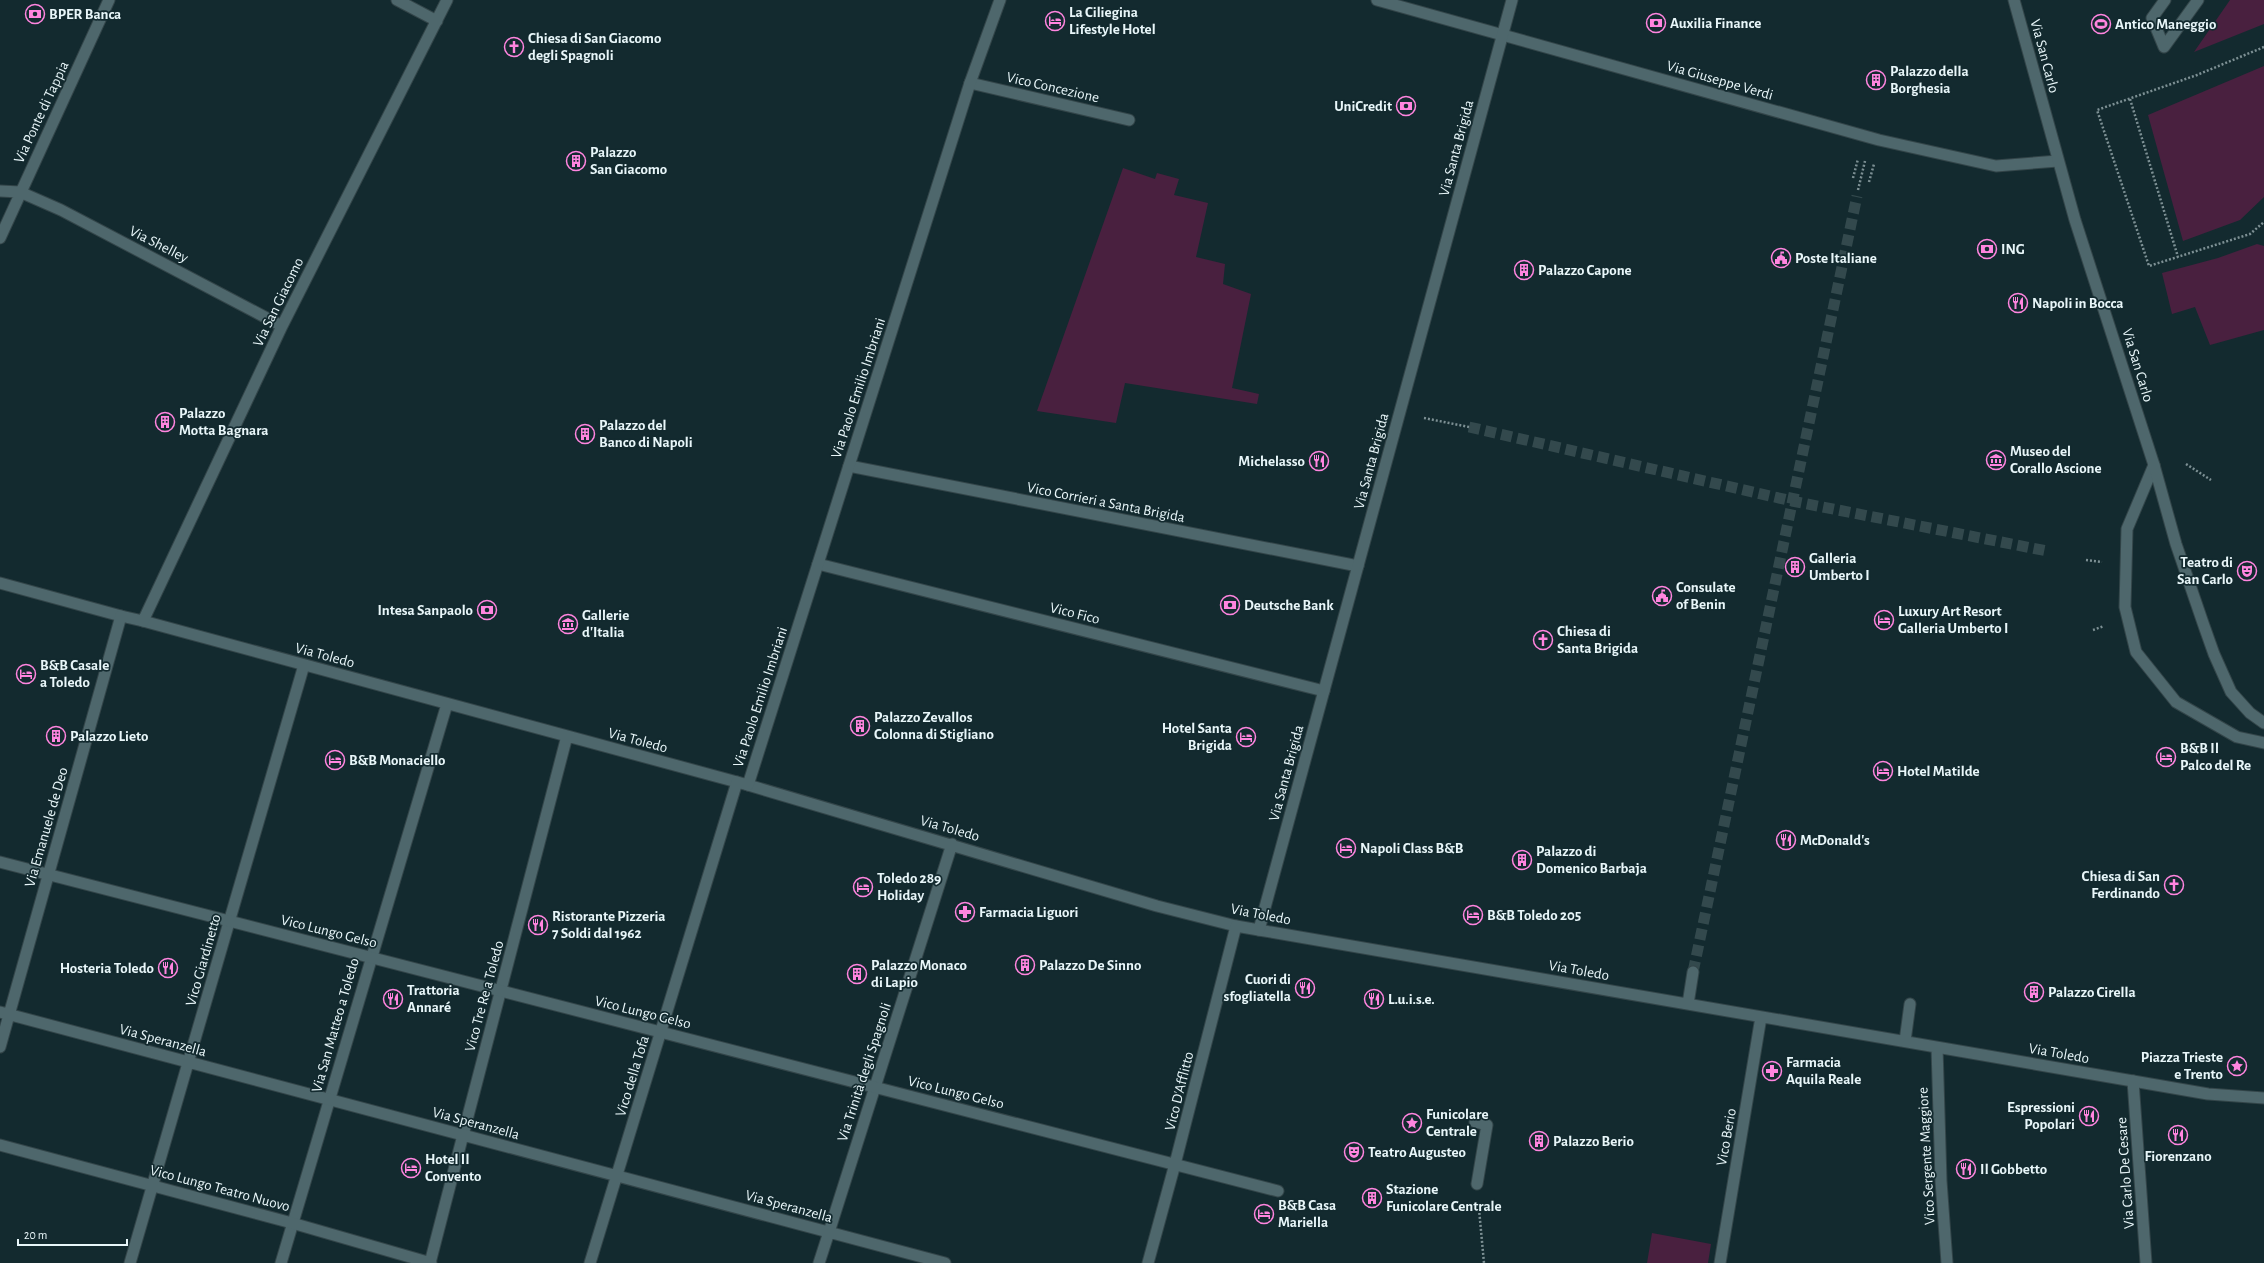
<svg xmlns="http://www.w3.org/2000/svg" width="2264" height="1263" font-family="'Alegreya Sans',sans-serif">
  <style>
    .green { fill: #49203f }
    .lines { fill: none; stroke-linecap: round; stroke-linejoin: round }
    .pedestrian-tunnel { stroke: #33494d; stroke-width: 11; stroke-dasharray: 11 5.5; stroke-linecap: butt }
    .service-casing { stroke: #334549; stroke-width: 13 }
    .pedestrian-casing { stroke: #334549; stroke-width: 13 }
    .minor-casing { stroke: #334549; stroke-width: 13 }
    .path { stroke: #7d9094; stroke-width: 2.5; stroke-dasharray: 2 2; stroke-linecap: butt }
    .service { stroke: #4e676c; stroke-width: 11 }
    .pedestrian { stroke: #4e676c; stroke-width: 11 }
    .minor { stroke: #4e676c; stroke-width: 11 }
    .labels { text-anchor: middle; stroke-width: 3.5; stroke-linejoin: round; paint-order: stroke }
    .poi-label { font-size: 15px; font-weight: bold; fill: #e8f6f9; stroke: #132a2f; text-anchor: start }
    .street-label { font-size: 15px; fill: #e8f6f9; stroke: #132a2f }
  </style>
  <rect width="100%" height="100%" fill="#132a2f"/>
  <!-- green -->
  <path class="green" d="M2230,0H2264V24L2194,52Z
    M2264,66V197L2240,220L2183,241L2148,115Z
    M1123,168L1155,179L1157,173L1179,179L1174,195L1208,203L1196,257L1225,264L1223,284L1251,294L1232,388L1259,394L1257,404L1125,383L1116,423L1037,411Z
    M2257,244L2264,246V330L2210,345L2195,307L2172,314L2162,273L2218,258Z
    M1652,1233L1711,1244L1708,1263H1647Z"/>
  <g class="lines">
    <!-- pedestrian-tunnel -->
    <path class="pedestrian-tunnel" d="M1469,427L1792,501L2047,551
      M1693,972L1857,196"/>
    <defs>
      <path id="service" d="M2165,0L2152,18L2164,47L2198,0
        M970,83L1129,120
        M2154,465L2127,529L2125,607L2136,652L2176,702L2237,737L2264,743
        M829,1232L875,1087"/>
      <path id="pedestrian" d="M1377,0L1879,140L1996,166L2058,161
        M849,466L1358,566
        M818,564L1324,691
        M0,583L121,616
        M143,621L737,782
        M748,785L1157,906L1236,926
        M1259,930L2133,1081
        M1688,1004L1693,972
        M1905,1041L1910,1004
        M1937,1047L1941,1181L1947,1263
        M188,1063L304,665
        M875,1087L952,844
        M1475,1122L1487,1125L1477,1184
        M463,1135L567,736
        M281,1263L447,704
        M1720,1263L1761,1017"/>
      <path id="minor" d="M397,0L437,21
        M2014,0L2075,220L2154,465L2176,544L2203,623L2214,654L2231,692L2250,713L2264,723
        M0,191L20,192L61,210L282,326
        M0,238L109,0
        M0,862L1278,1191
        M0,1012L945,1263
        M0,1047L121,616L143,621L282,326L447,0
        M0,1145L292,1223L431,1263
        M130,1263L188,1063
        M430,1263L463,1135
        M590,1263L737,782L748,785L970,83L1000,0
        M819,1263L829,1232
        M1148,1263L1175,1164L1236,926L1259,930L1264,911L1512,0
        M2146,1263L2133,1081L2208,1094L2264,1098"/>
    </defs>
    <!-- service casing -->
    <use href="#service" class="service-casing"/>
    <!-- pedestrian casing -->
    <use href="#pedestrian" class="pedestrian-casing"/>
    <!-- minor casing -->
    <use href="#minor" class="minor-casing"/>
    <!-- path -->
    <path class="path" d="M2264,47L2197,75L2097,110L2149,266L2250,234L2264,222
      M2130,99L2178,257
      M1853,178L1858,159
      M1869,182L1874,164
      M1858,190L1865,161
      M1424,418L1469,427
      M2186,464L2211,480
      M2086,560L2102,562
      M2093,630L2104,626
      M1479,1209L1484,1263"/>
    <!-- service -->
    <use href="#service" class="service"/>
    <!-- pedestrian -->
    <use href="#pedestrian" class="pedestrian"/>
    <!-- minor -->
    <use href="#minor" class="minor"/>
  </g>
  <!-- icons -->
  <defs>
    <symbol id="bank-ring" viewBox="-11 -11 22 22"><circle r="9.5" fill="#132a2f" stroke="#ff85df" stroke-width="1.5"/><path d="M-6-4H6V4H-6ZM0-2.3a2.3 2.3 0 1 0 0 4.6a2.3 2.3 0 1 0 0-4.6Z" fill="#ff85df"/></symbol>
    <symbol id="hotel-ring" viewBox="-11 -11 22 22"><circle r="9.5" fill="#132a2f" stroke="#ff85df" stroke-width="1.5"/><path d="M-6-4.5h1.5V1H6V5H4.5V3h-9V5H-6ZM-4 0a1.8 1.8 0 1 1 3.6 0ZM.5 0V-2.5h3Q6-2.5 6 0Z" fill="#ff85df"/></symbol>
    <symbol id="stadium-ring" viewBox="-11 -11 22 22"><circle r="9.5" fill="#132a2f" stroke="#ff85df" stroke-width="1.5"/><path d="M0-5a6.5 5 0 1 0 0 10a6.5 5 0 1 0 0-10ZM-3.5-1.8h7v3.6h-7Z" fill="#ff85df"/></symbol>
    <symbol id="church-ring" viewBox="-11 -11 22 22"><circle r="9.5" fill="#132a2f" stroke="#ff85df" stroke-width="1.5"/><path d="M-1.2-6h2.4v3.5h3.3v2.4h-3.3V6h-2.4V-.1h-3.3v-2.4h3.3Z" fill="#ff85df"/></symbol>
    <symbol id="building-ring" viewBox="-11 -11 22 22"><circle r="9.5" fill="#132a2f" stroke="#ff85df" stroke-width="1.5"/><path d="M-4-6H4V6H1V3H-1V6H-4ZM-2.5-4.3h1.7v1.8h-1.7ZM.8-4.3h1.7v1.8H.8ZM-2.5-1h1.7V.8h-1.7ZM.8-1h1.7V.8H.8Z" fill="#ff85df"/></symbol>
    <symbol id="civic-ring" viewBox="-11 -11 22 22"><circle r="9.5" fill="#132a2f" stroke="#ff85df" stroke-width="1.5"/><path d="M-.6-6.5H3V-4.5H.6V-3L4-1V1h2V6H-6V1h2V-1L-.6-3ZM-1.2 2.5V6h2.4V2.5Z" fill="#ff85df"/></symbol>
    <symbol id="restaurant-ring" viewBox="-11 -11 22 22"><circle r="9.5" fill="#132a2f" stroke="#ff85df" stroke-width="1.5"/><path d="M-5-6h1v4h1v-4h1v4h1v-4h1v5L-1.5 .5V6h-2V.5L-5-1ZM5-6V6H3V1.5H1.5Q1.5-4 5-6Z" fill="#ff85df"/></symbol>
    <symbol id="museum-ring" viewBox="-11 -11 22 22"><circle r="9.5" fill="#132a2f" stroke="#ff85df" stroke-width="1.5"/><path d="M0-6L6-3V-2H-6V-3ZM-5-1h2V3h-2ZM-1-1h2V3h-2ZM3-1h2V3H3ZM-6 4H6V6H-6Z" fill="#ff85df"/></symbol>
    <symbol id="theatre-ring" viewBox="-11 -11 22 22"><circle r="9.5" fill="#132a2f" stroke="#ff85df" stroke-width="1.5"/><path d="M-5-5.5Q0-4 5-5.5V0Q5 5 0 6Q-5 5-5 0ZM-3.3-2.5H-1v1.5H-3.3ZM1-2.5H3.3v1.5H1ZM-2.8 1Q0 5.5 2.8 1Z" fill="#ff85df"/></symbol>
    <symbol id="pharmacy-ring" viewBox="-11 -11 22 22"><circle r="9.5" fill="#132a2f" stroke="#ff85df" stroke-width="1.5"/><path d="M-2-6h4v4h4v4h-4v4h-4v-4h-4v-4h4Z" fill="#ff85df"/></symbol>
    <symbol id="sight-ring" viewBox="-11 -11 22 22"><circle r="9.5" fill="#132a2f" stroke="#ff85df" stroke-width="1.5"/><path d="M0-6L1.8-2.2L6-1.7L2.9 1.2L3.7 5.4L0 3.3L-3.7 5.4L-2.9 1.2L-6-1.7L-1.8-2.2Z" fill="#ff85df"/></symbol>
  </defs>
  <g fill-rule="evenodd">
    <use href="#bank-ring" x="24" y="3" width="22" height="22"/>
    <use href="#hotel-ring" x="1044" y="10" width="22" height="22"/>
    <use href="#bank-ring" x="1645" y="12" width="22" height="22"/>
    <use href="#stadium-ring" x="2090" y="13" width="22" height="22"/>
    <use href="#church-ring" x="503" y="36" width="22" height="22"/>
    <use href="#building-ring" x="1865" y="69" width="22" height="22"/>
    <use href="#bank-ring" x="1395" y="95" width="22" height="22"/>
    <use href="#building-ring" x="565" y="150" width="22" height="22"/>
    <use href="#bank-ring" x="1976" y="238" width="22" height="22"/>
    <use href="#civic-ring" x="1770" y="247" width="22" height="22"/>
    <use href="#building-ring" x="1513" y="259" width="22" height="22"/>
    <use href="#restaurant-ring" x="2007" y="292" width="22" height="22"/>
    <use href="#building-ring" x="154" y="411" width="22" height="22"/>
    <use href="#building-ring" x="574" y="423" width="22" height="22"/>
    <use href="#museum-ring" x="1985" y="449" width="22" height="22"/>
    <use href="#restaurant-ring" x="1308" y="450" width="22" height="22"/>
    <use href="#building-ring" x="1784" y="556" width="22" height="22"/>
    <use href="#theatre-ring" x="2236" y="560" width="22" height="22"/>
    <use href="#civic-ring" x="1651" y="585" width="22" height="22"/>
    <use href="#bank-ring" x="1219" y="594" width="22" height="22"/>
    <use href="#bank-ring" x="476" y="599" width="22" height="22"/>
    <use href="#hotel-ring" x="1873" y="609" width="22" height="22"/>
    <use href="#museum-ring" x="557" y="613" width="22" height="22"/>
    <use href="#church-ring" x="1532" y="629" width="22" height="22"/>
    <use href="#hotel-ring" x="15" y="663" width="22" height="22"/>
    <use href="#building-ring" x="849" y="715" width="22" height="22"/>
    <use href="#building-ring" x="45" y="725" width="22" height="22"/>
    <use href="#hotel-ring" x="1235" y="726" width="22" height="22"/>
    <use href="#hotel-ring" x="2155" y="746" width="22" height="22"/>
    <use href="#hotel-ring" x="324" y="749" width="22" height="22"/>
    <use href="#hotel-ring" x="1872" y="760" width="22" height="22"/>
    <use href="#restaurant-ring" x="1775" y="829" width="22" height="22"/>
    <use href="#hotel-ring" x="1335" y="837" width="22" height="22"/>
    <use href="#building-ring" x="1511" y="849" width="22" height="22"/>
    <use href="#church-ring" x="2163" y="874" width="22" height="22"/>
    <use href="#hotel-ring" x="852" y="876" width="22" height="22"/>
    <use href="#pharmacy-ring" x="954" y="901" width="22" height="22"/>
    <use href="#hotel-ring" x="1462" y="904" width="22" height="22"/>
    <use href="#restaurant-ring" x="527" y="914" width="22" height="22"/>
    <use href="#building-ring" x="1014" y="954" width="22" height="22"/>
    <use href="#restaurant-ring" x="157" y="957" width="22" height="22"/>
    <use href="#building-ring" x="846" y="963" width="22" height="22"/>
    <use href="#restaurant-ring" x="1294" y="977" width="22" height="22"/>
    <use href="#building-ring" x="2023" y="981" width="22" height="22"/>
    <use href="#restaurant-ring" x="382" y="988" width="22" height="22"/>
    <use href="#restaurant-ring" x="1363" y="988" width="22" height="22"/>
    <use href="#sight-ring" x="2226" y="1055" width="22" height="22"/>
    <use href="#pharmacy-ring" x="1761" y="1060" width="22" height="22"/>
    <use href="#restaurant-ring" x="2078" y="1105" width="22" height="22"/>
    <use href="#sight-ring" x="1401" y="1112" width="22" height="22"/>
    <use href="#restaurant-ring" x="2167" y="1124" width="22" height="22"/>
    <use href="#building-ring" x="1528" y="1130" width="22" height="22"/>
    <use href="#theatre-ring" x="1343" y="1141" width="22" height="22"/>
    <use href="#hotel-ring" x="400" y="1157" width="22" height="22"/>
    <use href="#restaurant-ring" x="1955" y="1158" width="22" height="22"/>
    <use href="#building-ring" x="1361" y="1187" width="22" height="22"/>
    <use href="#hotel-ring" x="1253" y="1203" width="22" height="22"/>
  </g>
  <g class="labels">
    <!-- poi labels -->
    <g class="poi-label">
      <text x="1069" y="17">La Ciliegina<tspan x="1069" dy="17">Lifestyle Hotel</tspan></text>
      <text x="49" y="19">BPER Banca</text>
      <text x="1670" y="28">Auxilia Finance</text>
      <text x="2115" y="29">Antico Maneggio</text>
      <text x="528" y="43">Chiesa di San Giacomo<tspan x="528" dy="17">degli Spagnoli</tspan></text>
      <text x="1890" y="76">Palazzo della<tspan x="1890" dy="17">Borghesia</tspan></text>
      <text x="1392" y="111" text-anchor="end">UniCredit</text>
      <text x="590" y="157">Palazzo<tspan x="590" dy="17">San Giacomo</tspan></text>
      <text x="2001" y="254">ING</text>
      <text x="1795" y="263">Poste Italiane</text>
      <text x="1538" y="275">Palazzo Capone</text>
      <text x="2032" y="308">Napoli in Bocca</text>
      <text x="179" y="418">Palazzo<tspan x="179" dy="17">Motta Bagnara</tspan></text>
      <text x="599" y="430">Palazzo del<tspan x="599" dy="17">Banco di Napoli</tspan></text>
      <text x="2010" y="456">Museo del<tspan x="2010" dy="17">Corallo Ascione</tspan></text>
      <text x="1305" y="466" text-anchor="end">Michelasso</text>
      <text x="1809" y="563">Galleria<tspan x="1809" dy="17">Umberto I</tspan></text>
      <text x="2233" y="567" text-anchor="end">Teatro di<tspan x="2233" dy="17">San Carlo</tspan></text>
      <text x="1676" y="592">Consulate<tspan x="1676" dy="17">of Benin</tspan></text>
      <text x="1244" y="610">Deutsche Bank</text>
      <text x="473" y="615" text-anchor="end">Intesa Sanpaolo</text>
      <text x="1898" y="616">Luxury Art Resort<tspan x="1898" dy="17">Galleria Umberto I</tspan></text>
      <text x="582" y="620">Gallerie<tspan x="582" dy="17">d'Italia</tspan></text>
      <text x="1557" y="636">Chiesa di<tspan x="1557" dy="17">Santa Brigida</tspan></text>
      <text x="40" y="670">B&amp;B Casale<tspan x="40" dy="17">a Toledo</tspan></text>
      <text x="874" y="722">Palazzo Zevallos<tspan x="874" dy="17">Colonna di Stigliano</tspan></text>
      <text x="1232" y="733" text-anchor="end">Hotel Santa<tspan x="1232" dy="17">Brigida</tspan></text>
      <text x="70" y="741">Palazzo Lieto</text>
      <text x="2180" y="753">B&amp;B Il<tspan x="2180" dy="17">Palco del Re</tspan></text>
      <text x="349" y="765">B&amp;B Monaciello</text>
      <text x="1897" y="776">Hotel Matilde</text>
      <text x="1800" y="845">McDonald's</text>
      <text x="1360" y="853">Napoli Class B&amp;B</text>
      <text x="1536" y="856">Palazzo di<tspan x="1536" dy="17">Domenico Barbaja</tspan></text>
      <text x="2160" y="881" text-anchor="end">Chiesa di San<tspan x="2160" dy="17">Ferdinando</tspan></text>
      <text x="877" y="883">Toledo 289<tspan x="877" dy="17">Holiday</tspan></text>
      <text x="979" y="917">Farmacia Liguori</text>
      <text x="1487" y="920">B&amp;B Toledo 205</text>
      <text x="552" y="921">Ristorante Pizzeria<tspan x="552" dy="17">7 Soldi dal 1962</tspan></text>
      <text x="871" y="970">Palazzo Monaco<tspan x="871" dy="17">di Lapio</tspan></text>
      <text x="1039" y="970">Palazzo De Sinno</text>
      <text x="154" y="973" text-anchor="end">Hosteria Toledo</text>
      <text x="1291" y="984" text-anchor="end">Cuori di<tspan x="1291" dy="17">sfogliatella</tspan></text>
      <text x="407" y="995">Trattoria<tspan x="407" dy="17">Annaré</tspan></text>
      <text x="2048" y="997">Palazzo Cirella</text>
      <text x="1388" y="1004">L.u.i.s.e.</text>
      <text x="2223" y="1062" text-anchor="end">Piazza Trieste<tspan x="2223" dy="17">e Trento</tspan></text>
      <text x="1786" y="1067">Farmacia<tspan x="1786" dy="17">Aquila Reale</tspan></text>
      <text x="2075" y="1112" text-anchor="end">Espressioni<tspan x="2075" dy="17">Popolari</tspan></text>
      <text x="1426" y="1119">Funicolare<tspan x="1426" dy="17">Centrale</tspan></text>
      <text x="1553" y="1146">Palazzo Berio</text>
      <text x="1368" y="1157">Teatro Augusteo</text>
      <text x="2178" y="1161" text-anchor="middle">Fiorenzano</text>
      <text x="425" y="1164">Hotel Il<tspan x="425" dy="17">Convento</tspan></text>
      <text x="1980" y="1174">Il Gobbetto</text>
      <text x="1386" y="1194">Stazione<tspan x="1386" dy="17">Funicolare Centrale</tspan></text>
      <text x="1278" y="1210">B&amp;B Casa<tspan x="1278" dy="17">Mariella</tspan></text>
    </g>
    <!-- street labels -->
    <g class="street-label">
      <text transform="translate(2045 56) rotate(75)" y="5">Via San Carlo</text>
      <text transform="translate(1720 80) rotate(16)" y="5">Via Giuseppe Verdi</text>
      <text transform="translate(1053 87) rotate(13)" y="5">Vico Concezione</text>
      <text transform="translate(41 112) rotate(-65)" y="5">Via Ponte di Tappia</text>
      <text transform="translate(1456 148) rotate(-75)" y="5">Via Santa Brigida</text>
      <text transform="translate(159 244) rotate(27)" y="5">Via Shelley</text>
      <text transform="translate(278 302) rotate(-64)" y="5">Via San Giacomo</text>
      <text transform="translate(2138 365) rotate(73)" y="5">Via San Carlo</text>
      <text transform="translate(858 388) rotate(-72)" y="5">Via Paolo Emilio Imbriani</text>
      <text transform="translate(1371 461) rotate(-75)" y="5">Via Santa Brigida</text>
      <text transform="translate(1106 502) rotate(11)" y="5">Vico Corrieri a Santa Brigida</text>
      <text transform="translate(1075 613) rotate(14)" y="5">Vico Fico</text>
      <text transform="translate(325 655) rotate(15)" y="5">Via Toledo</text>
      <text transform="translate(760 697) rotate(-72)" y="5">Via Paolo Emilio Imbriani</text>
      <text transform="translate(638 740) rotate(15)" y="5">Via Toledo</text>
      <text transform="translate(1286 773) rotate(-75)" y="5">Via Santa Brigida</text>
      <text transform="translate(46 827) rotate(-74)" y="5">Via Emanuele de Deo</text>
      <text transform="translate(950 828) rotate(16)" y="5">Via Toledo</text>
      <text transform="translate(1261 914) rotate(11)" y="5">Via Toledo</text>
      <text transform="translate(329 931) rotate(14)" y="5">Vico Lungo Gelso</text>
      <text transform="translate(203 960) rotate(-74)" y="5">Vico Giardinetto</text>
      <text transform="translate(1579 970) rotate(10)" y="5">Via Toledo</text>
      <text transform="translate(484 996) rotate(-75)" y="5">Vico Tre Re a Toledo</text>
      <text transform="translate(643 1012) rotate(14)" y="5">Vico Lungo Gelso</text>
      <text transform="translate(335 1025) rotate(-74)" y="5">Via San Matteo a Toledo</text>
      <text transform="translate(163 1040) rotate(15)" y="5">Via Speranzella</text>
      <text transform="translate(2059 1053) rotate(10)" y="5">Via Toledo</text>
      <text transform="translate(864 1072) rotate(-72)" y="5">Via Trinità degli Spagnoli</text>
      <text transform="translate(632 1076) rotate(-73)" y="5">Vico della Tofa</text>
      <text transform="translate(1179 1091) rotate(-76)" y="5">Vico D'Afflitto</text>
      <text transform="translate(956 1092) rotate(14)" y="5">Vico Lungo Gelso</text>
      <text transform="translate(476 1123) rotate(15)" y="5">Via Speranzella</text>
      <text transform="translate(1726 1137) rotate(-80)" y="5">Vico Berio</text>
      <text transform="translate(1926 1156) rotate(-93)" y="5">Vico Sergente Maggiore</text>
      <text transform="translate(2125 1173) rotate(-94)" y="5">Via Carlo De Cesare</text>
      <text transform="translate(220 1188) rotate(15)" y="5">Vico Lungo Teatro Nuovo</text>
      <text transform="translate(789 1206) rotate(15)" y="5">Via Speranzella</text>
    </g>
  </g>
  <!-- scale -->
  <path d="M18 1239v6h109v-6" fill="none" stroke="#e8f6f9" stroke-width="2"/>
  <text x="24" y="1239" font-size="12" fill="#e8f6f9" stroke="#132a2f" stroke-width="3" paint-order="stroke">20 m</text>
</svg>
